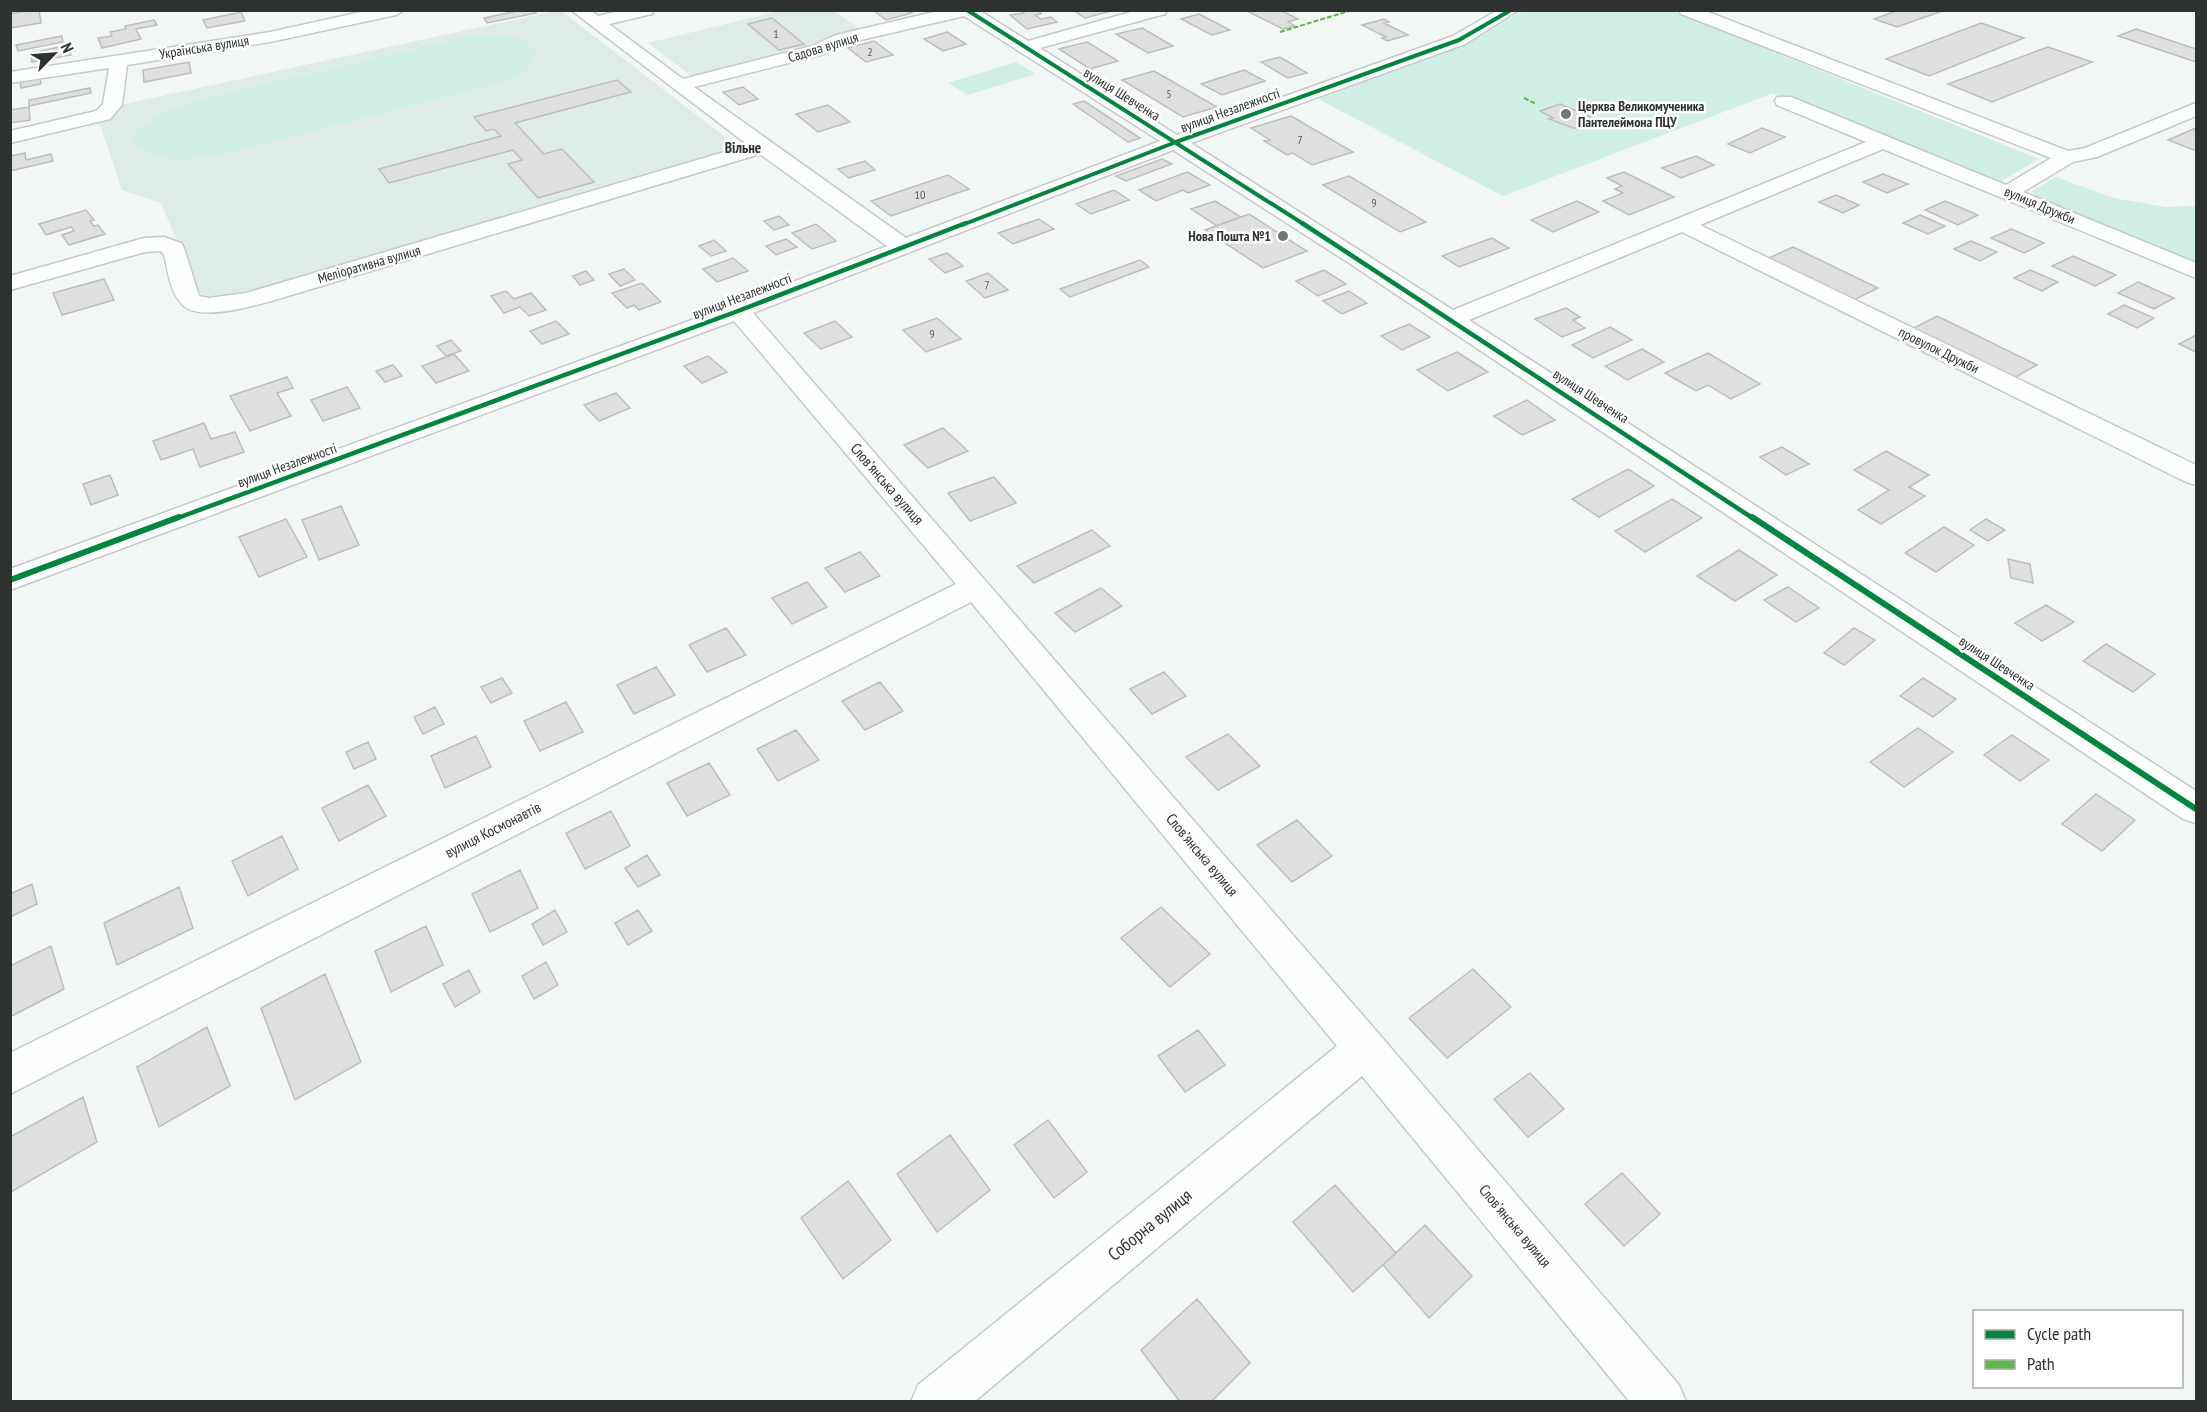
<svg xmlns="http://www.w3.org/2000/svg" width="2207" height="1412" font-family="'PT Sans Narrow',sans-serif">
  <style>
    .built { fill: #deebe7 }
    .green { fill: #ceeee6 }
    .building { fill: #dfdfde; stroke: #bdbebc; stroke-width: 1.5 }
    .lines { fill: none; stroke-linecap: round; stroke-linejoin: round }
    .minor-casing { stroke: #c5c9c8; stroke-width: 3 }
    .minor { fill: #fdfefe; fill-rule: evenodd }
    .quiet { stroke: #58b947; stroke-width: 2; stroke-dasharray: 5 2; stroke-linecap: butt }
    .cycleway-far2-casing { stroke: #fff; stroke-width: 6 }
    .cycleway-far1-casing { stroke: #fff; stroke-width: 8 }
    .cycleway-casing { stroke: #fff; stroke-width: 10 }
    .cycleway-far2 { stroke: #00873e; stroke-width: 4 }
    .cycleway-far1 { stroke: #00873e; stroke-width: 4.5 }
    .cycleway { stroke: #00873e; stroke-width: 6 }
    .poi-dot { fill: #727775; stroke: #fff; stroke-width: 2 }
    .labels { text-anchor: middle; stroke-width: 5; stroke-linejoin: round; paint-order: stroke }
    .number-label { font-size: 12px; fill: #5a5d5c }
    .far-street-label { font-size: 14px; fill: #2d3230; stroke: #fff }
    .far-poi-label { font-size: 14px; font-weight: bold; fill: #2d3230; stroke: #fff; text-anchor: start }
    .far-quarter-label { font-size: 15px; font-weight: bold; fill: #2d3230; stroke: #fff }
    .street-label { font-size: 15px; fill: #2d3230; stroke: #fff }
    .near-street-label { font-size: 18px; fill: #2d3230; stroke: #fff }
  </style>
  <rect width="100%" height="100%" fill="#f2f7f6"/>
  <!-- built -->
  <path class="built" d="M560,10L741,149L284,283L219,297L203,295L198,291L161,203L122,190L99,122L120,105Z
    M784,10L834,11L863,31L808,44L813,49L694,78L648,43Z"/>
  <!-- green -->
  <path class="green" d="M1523,11H1673L2039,159L1997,184L1773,93L1503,196L1318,99L1466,44Z
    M471,36C493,36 526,32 537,55C526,74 508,79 488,86L231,152C199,158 162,166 134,145L135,133C154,115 174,108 199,100Z
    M1016,62L1036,74L968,95L948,83Z
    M2056,177L2113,198L2166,207L2196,206V268L2038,202L2032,191Z"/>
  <!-- building -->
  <path class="building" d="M32,10H39L41,23L10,28V14Z
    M522,10H534L536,13L487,23L484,18Z
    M873,10H914L909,12L912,13L886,20Z
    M1021,10H1043L1040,12L1041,14L1035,15L1041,19L1051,17L1057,22L1027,29L1010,15L1024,13Z
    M1073,10H1110L1111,11L1085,18Z
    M1245,10H1280L1298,19L1288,22L1295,26L1283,29Z
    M1899,10H1945L1897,27L1874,19Z
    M241,12L245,21L207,28L203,20Z
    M1199,14L1230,30L1212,35L1181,19Z
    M772,18L804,44L779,50L748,24Z
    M1384,19L1389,22L1384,23L1408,35L1387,41L1382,38L1386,37L1362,25Z
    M154,20L157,25L136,29L141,39L102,48L98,38L112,36L110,32L126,29L125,26Z
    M1981,23L2024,38L1929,76L1886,59Z
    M1142,28L1173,46L1148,53L1116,34Z
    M2136,29L2196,49V62L2118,36Z
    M947,32L966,44L943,51L924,39Z
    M62,36L63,42L18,51L16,45Z
    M874,41L893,55L866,62L848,48Z
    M1087,42L1118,61L1090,69L1059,49Z
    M68,45L71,55L32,62L31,53Z
    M2048,47L2092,62L1992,102L1948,84Z
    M1280,57L1307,73L1288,78L1261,62Z
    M189,62L191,73L144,82L143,70Z
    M1244,70L1265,81L1222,95L1201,84Z
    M1154,71L1217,107L1183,117L1122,80Z
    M40,77L41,84L21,88L20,81Z
    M617,80L631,92L515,123L544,154L562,149L594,182L538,198L508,164L522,160L513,150L389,183L379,169L501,136L494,129L486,131L474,117Z
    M743,87L758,99L739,105L723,92Z
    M90,88L91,93L29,106V100Z
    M1084,101L1140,138L1128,142L1073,104Z
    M1560,104L1593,118L1590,119L1594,121L1589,123L1590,127L1586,128H1573L1549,119L1553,118L1540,111Z
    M828,105L850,122L818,132L796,114Z
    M29,107L30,120L10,123V110Z
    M1291,116L1353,152L1312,165L1293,153L1287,155L1264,141L1270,140L1251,128Z
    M1762,128L1785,137L1750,153L1728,144Z
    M2196,128V151L2168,140Z
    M25,153L26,160L51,154L53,161L10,171V156Z
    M1696,156L1714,165L1681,178L1662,168Z
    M1162,159L1172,164L1126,181L1116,176Z
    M865,161L875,170L849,178L838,169Z
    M1187,172L1210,185L1188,193L1183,190L1156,201L1139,190Z
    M1624,172L1674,197L1629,215L1603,201L1623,193L1615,189L1622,186L1607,178Z
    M1883,174L1908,184L1887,193L1863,182Z
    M948,175L969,189L891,216L871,201Z
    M1349,176L1426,222L1400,232L1323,185Z
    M1114,190L1129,200L1091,214L1076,204Z
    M1836,195L1859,205L1843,213L1819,202Z
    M1215,201L1241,217L1217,226L1191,209Z
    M1577,201L1599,212L1553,232L1531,220Z
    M1945,201L1978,215L1958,225L1925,210Z
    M86,210L94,220L90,221L94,226L98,225L105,234L69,245L62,235L74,231L71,227L46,235L39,224Z
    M1249,214L1283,236L1307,251L1263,268L1205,230Z
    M1920,215L1945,226L1928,234L1903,223Z
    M779,216L789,225L774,230L764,221Z
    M1039,219L1054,229L1013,244L998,233Z
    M816,224L836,241L812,249L792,233Z
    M2011,229L2044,243L2024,253L1991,238Z
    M1492,238L1509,248L1459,267L1442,256Z
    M786,239L797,247L776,255L766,246Z
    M714,240L726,251L711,256L699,246Z
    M1971,241L1997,252L1980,261L1954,249Z
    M1793,247L1878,288L1852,301L1767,259Z
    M947,253L963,266L945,273L929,259Z
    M2073,256L2116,275L2095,286L2052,266Z
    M733,258L748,271L717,282L703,269Z
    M1140,260L1149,267L1070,297L1060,289Z
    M624,269L635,280L620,286L609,274Z
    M1324,270L1346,284L1318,296L1296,281Z
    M2030,270L2058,282L2042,291L2014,278Z
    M586,271L594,280L580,285L573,276Z
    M988,273L1008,290L985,298L966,281Z
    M104,279L114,300L62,315L53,293Z
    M2138,282L2174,298L2154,309L2118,293Z
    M642,283L661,302L639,310L634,305L627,308L612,293Z
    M506,291L514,299L531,293L546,310L529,316L520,307L504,313L491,296Z
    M1349,291L1367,303L1342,314L1323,301Z
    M2124,305L2154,318L2137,328L2108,314Z
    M1566,308L1580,317L1573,320L1585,328L1562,337L1535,319Z
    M1937,316L2037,365L2009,381L1908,331Z
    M937,318L961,339L926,352L903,330Z
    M556,321L569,334L542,344L530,331Z
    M835,321L852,337L821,349L804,333Z
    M1409,324L1430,337L1402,350L1381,336Z
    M1610,327L1632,340L1593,358L1572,345Z
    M2196,335V352L2179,344Z
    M451,340L461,351L446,356L437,346Z
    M1642,349L1664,362L1627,380L1605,366Z
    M1457,352L1488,372L1448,391L1417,370Z
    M1708,353L1760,384L1731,399L1708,385L1696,391L1665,373Z
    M454,354L469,371L436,383L422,366Z
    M708,356L727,372L702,383L684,366Z
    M393,365L402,376L385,382L376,371Z
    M287,377L293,388L277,393L291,416L250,431L230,396Z
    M347,387L360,408L323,421L311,400Z
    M616,393L630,408L599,421L584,405Z
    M1527,400L1555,420L1522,435L1494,416Z
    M204,423L211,439L235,432L244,452L200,467L193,449L161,460L153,441Z
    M943,428L968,451L928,468L904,445Z
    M1782,447L1809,464L1786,475L1760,457Z
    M1886,451L1929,475L1909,487L1925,496L1881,524L1858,510L1889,490L1854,470Z
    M1628,469L1654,486L1599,517L1572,499Z
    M110,475L118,495L91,505L83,484Z
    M994,477L1016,503L970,521L948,493Z
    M1672,499L1702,518L1645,552L1615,531Z
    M341,506L359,545L319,560L302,520Z
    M286,519L307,557L259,577L239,537Z
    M1986,519L2005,530L1988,541L1970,530Z
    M1944,527L1974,545L1936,572L1905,553Z
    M1092,530L1110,546L1034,583L1017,566Z
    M1739,550L1777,575L1735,601L1697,576Z
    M860,552L880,576L845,592L825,568Z
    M2008,559L2030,564L2033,583L2011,578Z
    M807,582L827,607L792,624L772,598Z
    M1788,587L1819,608L1796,622L1764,600Z
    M1101,588L1122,606L1075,632L1055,613Z
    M2046,605L2074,622L2042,641L2015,623Z
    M726,628L746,655L707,672L689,645Z
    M1854,628L1875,640L1844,665L1824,653Z
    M2106,644L2155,674L2133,692L2083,661Z
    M656,667L675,695L634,714L617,685Z
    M1164,672L1186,696L1152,714L1130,689Z
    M502,678L512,693L491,703L481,687Z
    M1923,678L1956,699L1933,717L1900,696Z
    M880,682L903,711L865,730L842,701Z
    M566,702L583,732L540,751L524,721Z
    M435,707L444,724L423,734L414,717Z
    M1918,728L1953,752L1904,787L1870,762Z
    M796,730L819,760L778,781L757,749Z
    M1228,734L1260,766L1218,790L1186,757Z
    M2012,735L2049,760L2020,781L1984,755Z
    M476,736L491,767L445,788L431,756Z
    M368,742L376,759L354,769L346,752Z
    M709,763L730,795L687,816L667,783Z
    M368,785L386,816L339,841L322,808Z
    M2096,794L2135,820L2102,851L2062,824Z
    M611,811L630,846L585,869L566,833Z
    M1297,820L1332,856L1292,882L1257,845Z
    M282,836L298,869L248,896L232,861Z
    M647,855L660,875L638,887L625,868Z
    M520,870L538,908L490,932L472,894Z
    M32,884L37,904L10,917V894Z
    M179,887L193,928L117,965L104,923Z
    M1161,907L1210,954L1170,987L1121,938Z
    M555,910L567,932L543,945L532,924Z
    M638,910L652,931L628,945L615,923Z
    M426,926L443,965L391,992L375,951Z
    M51,946L64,989L10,1017V966Z
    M546,962L558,985L534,999L522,976Z
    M1473,969L1511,1007L1447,1058L1409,1018Z
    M469,970L480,992L455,1007L443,984Z
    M325,974L361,1062L295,1100L261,1008Z
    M207,1027L230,1086L159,1127L137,1067Z
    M1198,1030L1225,1065L1185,1092L1158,1056Z
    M1530,1073L1564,1109L1528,1137L1494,1099Z
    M83,1097L97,1142L11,1192L10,1137Z
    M1048,1120L1087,1172L1054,1198L1014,1145Z
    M950,1135L990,1190L937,1232L897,1174Z
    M1622,1173L1660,1214L1624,1246L1585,1204Z
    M848,1181L891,1240L843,1279L801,1218Z
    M1335,1185L1396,1253L1353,1292L1293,1222Z
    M1425,1225L1472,1276L1429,1318L1383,1265Z
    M1197,1299L1250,1363L1211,1402H1180L1141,1350Z"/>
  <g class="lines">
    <defs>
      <path id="minor" d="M370,10H404L396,15L270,42L127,65L122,105L110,119L10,143V131L96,111L103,104L109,68L10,83V72L270,32Z
        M571,10H590L598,16L623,10H654L652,14L609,24L683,79L812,46L836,35L942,10H979L1028,41L1138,10H1167L1165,14L1040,48L1177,135L1453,36L1498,10H1519L1465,44L1191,143L1453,310L1866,142L1777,105L1775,101L1777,97H1791L2006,185L2051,158L1681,14L1679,10H1703L2068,151L2085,148L2196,103V116L2097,157L2073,162L2023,192L2196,263V278L1883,149L1700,225L2196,465V485L2186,482L1682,232L1469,320L2196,791V823L2183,819L1349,263L1173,150L753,313L1379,1034L1679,1385L1686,1402H1630L1362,1076L974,1402H911L918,1385L1337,1046L971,602L10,1094V1053L956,584L734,321L10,590V569L730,306L887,246L760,154L298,293C274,300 204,324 184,306C170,294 168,271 164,255L161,251L145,252L10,290V276L144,238L164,237L181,243L184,248L199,296L209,298L246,293L748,145ZM964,16L1160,141L906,238L694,87L824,54L848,43Z"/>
    </defs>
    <!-- minor casing -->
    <use href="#minor" class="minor-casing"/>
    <!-- minor -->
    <use href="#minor" class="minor"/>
    <!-- quiet -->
    <path class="quiet" d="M1280,32L1352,10
      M1524,98L1536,104"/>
    <defs>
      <path id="cycleway-far2" d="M967,10L1305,225
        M962,225L1176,142L1459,40L1511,10"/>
      <path id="cycleway-far1" d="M1302,223L1754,519
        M175,519L738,311L966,223"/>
      <path id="cycleway" d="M1752,517L2196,809
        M10,580L179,517"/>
    </defs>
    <!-- cycleway-far2 casing -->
    <use href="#cycleway-far2" class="cycleway-far2-casing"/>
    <!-- cycleway-far1 casing -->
    <use href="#cycleway-far1" class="cycleway-far1-casing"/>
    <!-- cycleway casing -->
    <use href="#cycleway" class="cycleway-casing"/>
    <!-- cycleway-far2 -->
    <use href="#cycleway-far2" class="cycleway-far2"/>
    <!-- cycleway-far1 -->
    <use href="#cycleway-far1" class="cycleway-far1"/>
    <!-- cycleway -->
    <use href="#cycleway" class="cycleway"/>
  </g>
  <!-- markers -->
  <g class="poi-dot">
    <circle cx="1566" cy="114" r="6"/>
    <circle cx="1283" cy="236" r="6"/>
  </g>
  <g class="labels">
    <!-- number labels -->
    <g class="number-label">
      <text x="776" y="38">1</text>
      <text x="870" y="56">2</text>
      <text x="1169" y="98">5</text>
      <text x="1300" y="144">7</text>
      <text x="920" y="199">10</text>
      <text x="1374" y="207">9</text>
      <text x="987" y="289">7</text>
      <text x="932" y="338">9</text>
    </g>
    <!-- far-street labels -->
    <g class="far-street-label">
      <text transform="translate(204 47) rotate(-9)" y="5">Українська вулиця</text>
      <text transform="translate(823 47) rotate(-17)" y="5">Садова вулиця</text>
      <text transform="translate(1122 94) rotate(32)" y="5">вулиця Шевченка</text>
      <text transform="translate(1230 110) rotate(-20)" y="5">вулиця Незалежності</text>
      <text transform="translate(2040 205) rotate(23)" y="5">вулиця Дружби</text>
      <text transform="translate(369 264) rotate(-16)" y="5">Меліоративна вулиця</text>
      <text transform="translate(742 296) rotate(-21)" y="5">вулиця Незалежності</text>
      <text transform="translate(1939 350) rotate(26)" y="5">провулок Дружби</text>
      <text transform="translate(1591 396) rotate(33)" y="5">вулиця Шевченка</text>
      <text transform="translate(287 465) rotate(-20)" y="5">вулиця Незалежності</text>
      <text transform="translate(1997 663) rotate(33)" y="5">вулиця Шевченка</text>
    </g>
    <!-- far-poi labels -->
    <g class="far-poi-label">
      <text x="1578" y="111">Церква Великомученика<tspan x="1578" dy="16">Пантелеймона ПЦУ</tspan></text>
      <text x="1271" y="241" text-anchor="end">Нова Пошта №1</text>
    </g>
    <!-- far-quarter labels -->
    <g class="far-quarter-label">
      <text x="743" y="153">Вільне</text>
    </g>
    <!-- street labels -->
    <g class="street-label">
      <text transform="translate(887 484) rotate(49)" y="5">Словʼянська вулиця</text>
      <text transform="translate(493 830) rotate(-27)" y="5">вулиця Космонавтів</text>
      <text transform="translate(1202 855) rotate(50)" y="5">Словʼянська вулиця</text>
      <text transform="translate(1515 1226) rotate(50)" y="5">Словʼянська вулиця</text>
    </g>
    <!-- near-street labels -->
    <g class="near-street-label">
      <text transform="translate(1150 1225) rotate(-39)" y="6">Соборна вулиця</text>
    </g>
  </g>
  <!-- border -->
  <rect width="2207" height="1412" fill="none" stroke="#2d3230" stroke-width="24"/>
  <!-- legend -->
  <rect x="1973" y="1310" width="210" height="78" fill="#ffffff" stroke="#abadac" stroke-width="1.5"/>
  <rect x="1985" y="1330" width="30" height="9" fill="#00873e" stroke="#abadac" stroke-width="1.5"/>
  <text x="2027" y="1340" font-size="18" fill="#2d3230">Cycle path</text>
  <rect x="1985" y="1360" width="30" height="9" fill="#58b947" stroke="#abadac" stroke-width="1.5"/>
  <text x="2027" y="1370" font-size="18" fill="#2d3230">Path</text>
  <!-- north arrow -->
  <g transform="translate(54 54) rotate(65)" stroke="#ffffff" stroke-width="4.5" paint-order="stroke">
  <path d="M0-4.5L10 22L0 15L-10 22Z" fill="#2d3230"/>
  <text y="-9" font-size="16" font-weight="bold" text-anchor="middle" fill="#2d3230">N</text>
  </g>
</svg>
